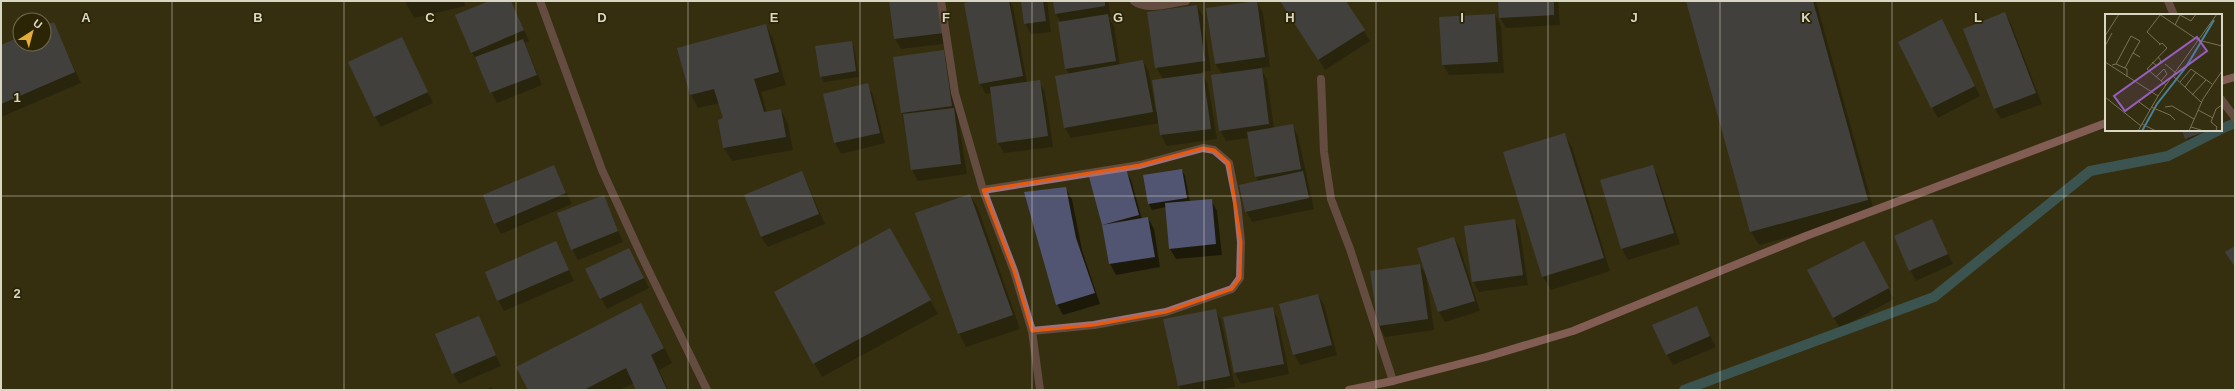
<svg xmlns="http://www.w3.org/2000/svg" width="2236" height="391" font-family="Helvetica,sans-serif">
  <style>
    .shadow { fill: #0007 }
    .lines { fill: none; stroke-linecap: round; stroke-linejoin: round }
    .stream { stroke: #45829b; stroke-width: 10 }
    .building { fill: #525572 }
    .street { stroke: #9e707a; stroke-width: 8 }
    .secondary { stroke: #de94a5; stroke-width: 8 }
    .marked { fill: none; stroke: #e8590c; stroke-width: 3; stroke-linejoin: round }
    .grid { fill: none; stroke: #d9d6c4; stroke-width: 1; stroke-opacity: 0.55 }
    .inset-river { fill: none; stroke: #45829b; stroke-width: 2 }
    .inset-road { fill: none; stroke: #777259; stroke-width: 1 }
    .view { fill: #975fc0; fill-opacity: 0.15; stroke: #975fc0; stroke-width: 2 }
    .inset-edge { fill: none; stroke: #d9d6c4; stroke-width: 2 }
    .grid-label { font-size: 13px; text-anchor: middle; font-weight: bold; fill: #d9d6c4; stroke: #2b2506; stroke-width: 3.5; stroke-linejoin: round; paint-order: stroke }
  </style>
  <rect width="100%" height="100%" fill="#352f11"/>
  <!-- shadow -->
  <path class="shadow" d="M405,1H464L465,6L414,18Z
    M492,1H511L529,41L525,43L542,85L497,103L472,52Z
    M890,1H944L950,43L901,49L895,39Z
    M979,1H1010L1013,6L1027,83L1039,81L1045,92L1053,147L1004,153L998,143L991,93L986,94L980,84Z
    M1022,1H1047L1051,32L1031,34L1025,23Z
    M1054,1H1108L1111,17H1108L1114,26L1120,66L1143,61L1149,72L1156,112L1158,111L1163,79L1156,67L1197,6L1203,16L1211,71L1201,72L1208,84L1217,139L1167,146L1161,135L1160,123L1071,138L1065,128L1056,77L1069,74L1066,69L1061,23L1056,14Z
    M1281,1H1345L1370,41L1325,70Z
    M1499,1H1558L1560,25L1506,28L1500,18Z
    M1687,1H1816L1875,214L1759,245L1751,232Z
    M1257,2L1263,13L1270,67L1261,68L1267,80L1274,128L1292,125L1298,136L1314,209L1252,222L1246,211L1259,182L1256,177L1249,138L1226,141L1220,130L1222,74L1215,63Z
    M2005,13L2011,24L2042,104L2001,119L1995,109L1964,29Z
    M1495,15L1501,26L1504,73L1449,75L1443,65Z
    M53,23L81,83L1,117V46L20,38V44H44V27Z
    M766,26L773,39L786,85L761,92L767,112L781,110L788,124L793,150L732,161L724,148L725,119L720,103L698,108L691,95L678,49Z
    M1948,31L1980,96L1938,118L1932,107Z
    M402,38L433,103L381,127L375,117Z
    M851,42L854,47L859,77L824,82L821,76Z
    M943,51L949,62L967,174L918,181L912,170L902,112Z
    M867,85L873,95L885,143L841,154L835,143L824,95Z
    M2183,130H2221V132L2190,145Z
    M1564,134L1572,147L1610,271L1551,290L1543,277Z
    M554,166L572,204L501,234L495,223Z
    M1652,166L1658,176L1680,244L1628,260L1622,249L1601,181Z
    M1125,169L1131,180L1142,219L1148,218L1154,229L1160,267L1116,275L1110,264L1103,224Z
    M1182,170L1185,176L1190,202L1211,200L1217,211L1222,255L1176,259L1170,249L1166,207L1152,210L1149,204L1144,176Z
    M802,172L825,224L768,247L761,237Z
    M1065,188L1072,199L1082,250L1100,304L1063,315L1057,304Z
    M970,195L978,208L1020,329L966,347L959,333Z
    M604,197L623,242L578,260L572,249Z
    M1514,220L1520,231L1528,285L1479,292L1473,281Z
    M1932,221L1953,264L1916,281L1910,270Z
    M890,229L938,314L822,377L775,293Z
    M1454,238L1460,248L1480,311L1445,322L1439,312L1419,248Z
    M556,243L574,281L504,311L498,300Z
    M1870,252L1894,299L1840,328L1833,317Z
    M635,259L649,288L607,309L601,298Z
    M1419,265L1426,275L1434,330L1385,337L1379,326Z
    M1318,295L1324,305L1337,355L1300,365L1294,354Z
    M1696,307L1716,347L1673,365L1667,355Z
    M1272,308L1278,319L1289,374L1241,384L1235,373L1224,317Z
    M1215,310L1221,320L1235,387L1217,390H1181L1179,386Z
    M478,317L501,366L459,384L453,373Z
    M649,318L672,363L659,370L668,390H638L634,383L620,390H529Z
    M491,387L493,390H485Z"/>
  <g class="lines">
    <!-- stream -->
    <path class="stream" d="M2221,129L2235,123
      M1684,390L1934,297L2090,171L2168,156L2219,130"/>
  </g>
  <!-- building -->
  <path class="building" d="M489,1H511L524,30L471,53L455,15Z
    M889,1H940L944,33L894,39Z
    M973,1H1009L1023,76L979,84L964,3Z
    M1021,1H1043L1046,21L1024,24Z
    M1053,1H1105V6L1055,14Z
    M1257,1L1265,57L1215,64L1206,8Z
    M1280,1H1346L1365,30L1318,60Z
    M1498,1H1554V15L1499,18Z
    M1686,1H1813L1868,200L1750,232Z
    M1197,5L1205,61L1155,68L1147,12Z
    M2005,12L2036,93L1994,109L1963,29Z
    M1108,14L1116,61L1065,69L1058,22Z
    M1495,14L1498,62L1442,65L1439,17Z
    M1942,19L1975,86L1931,108L1898,42Z
    M54,22L75,72L1,104V45L20,37V44H44V26Z
    M766,24L779,72L754,79L764,112L781,109L786,137L723,148L718,120L723,118L714,89L690,95L677,48Z
    M402,37L428,92L374,117L348,62Z
    M523,39L537,75L490,93L475,57Z
    M852,41L856,71L820,77L815,46Z
    M944,50L952,106L901,113L893,57Z
    M1143,60L1153,112L1064,128L1055,76Z
    M1262,68L1269,124L1219,131L1211,75Z
    M1203,73L1211,129L1160,135L1152,80Z
    M1040,80L1048,136L997,143L990,87Z
    M868,83L880,133L834,143L823,94Z
    M954,108L961,164L911,170L903,114Z
    M1293,124L1301,169L1255,177L1247,132Z
    M2182,130H2209L2185,139Z
    M1565,133L1604,258L1542,277L1503,152Z
    M554,165L566,193L494,224L483,195Z
    M1653,165L1674,233L1621,249L1600,180Z
    M1126,168L1139,215L1102,225L1089,177Z
    M1182,169L1187,198L1148,204L1143,175Z
    M802,171L819,214L761,237L744,195Z
    M1303,171L1309,198L1245,212L1239,185Z
    M1066,187L1076,238L1095,293L1056,305L1024,192Z
    M970,194L1013,315L958,334L915,213Z
    M604,195L618,231L571,250L557,213Z
    M1212,199L1216,244L1169,249L1165,203Z
    M1148,217L1155,257L1109,264L1102,225Z
    M1515,219L1523,275L1472,282L1464,226Z
    M1932,219L1948,254L1909,271L1894,236Z
    M890,228L931,300L813,364L774,292Z
    M1454,237L1475,301L1438,312L1417,248Z
    M556,241L569,270L497,301L485,272Z
    M1864,241L1889,288L1833,318L1807,270Z
    M2235,246V267L2225,252Z
    M629,248L644,278L600,299L585,269Z
    M1420,264L1428,319L1378,326L1370,271Z
    M1318,294L1332,345L1293,355L1279,304Z
    M641,303L664,348L651,355L667,390H636L626,368L584,390H528L516,367Z
    M1697,306L1710,336L1666,355L1652,325Z
    M1273,307L1284,364L1234,373L1223,317Z
    M1216,309L1230,376L1178,386L1163,319Z
    M479,316L496,355L452,374L435,334Z"/>
  <g class="lines">
    <!-- street -->
    <path class="street" d="M540,1L602,170L642,257L707,390
      M941,1L955,93L983,190L1014,271L1032,331L1040,390
      M1134,1C1147,11 1170,3 1186,1
      M2168,1L2174,15
      M1321,79L1324,152L1331,199L1350,249L1393,381
      M2221,99L2235,118
      M983,190L1140,165L1203,148L1214,150L1229,163L1237,203L1241,242L1240,278L1232,289L1166,312L1094,325L1032,331"/>
    <!-- secondary -->
    <path class="secondary" d="M2221,81L2235,77
      M1349,390L1393,381L1486,357L1573,331L1806,236L2106,123"/>
  </g>
  <!-- marked area -->
  <path d="M0 0H2236V391H0ZM1203,148L1214,150L1229,163L1241,242L1240,278L1232,289L1166,312L1094,325L1032,331L1014,271L983,190L1140,165Z" fill="#352f11" fill-opacity=".55" fill-rule="evenodd"/>
  <path class="marked" d="M1203,148L1214,150L1229,163L1241,242L1240,278L1232,289L1166,312L1094,325L1032,331L1014,271L983,190L1140,165Z"/>
  <!-- grid -->
  <path class="grid" d="M172,1V390M344,1V390M516,1V390M688,1V390M860,1V390M1032,1V390M1204,1V390M1376,1V390M1548,1V390M1720,1V390M1892,1V390M2064,1V390M1,196H2235"/>
  <!-- overview -->
  <g transform="translate(2105 14)">
    <rect width="117" height="117" fill="#352f11"/>
    <path class="inset-river" d="M37,117L52,90L81,53L109,6"/>
    <path class="inset-road" d="M54,0L93,26L117,32M55,1L42,18L55,30M70,11L75,1L86,7L91,0M0,22L14,0M54,31L57,29L62,34L42,55L61,71M0,32L7,19M0,48L53,82M47,48L52,52L56,47L53,43M11,50L26,22L35,27L28,39M60,50L71,59M7,51L11,50L22,55V63M20,54L28,39L35,43M68,62L96,88M51,63L59,55L62,60L56,67M75,68L86,55L107,70M80,73L91,58M87,81L101,66M0,83L36,112M34,88L45,96M46,93L65,101L70,106M60,93L67,92L89,105M93,96L108,104M37,110L51,117M86,113L99,117M33,117L53,82L112,0M84,117L98,85L117,57M111,117L112,113L106,108L111,95L117,91"/>
    <path class="view" d="M92,23L102,37L20,97L9,82Z"/>
    <rect width="117" height="117" class="inset-edge"/>
  </g>
  <g class="grid-label">
    <text x="86" y="22">A</text>
    <text x="258" y="22">B</text>
    <text x="430" y="22">C</text>
    <text x="602" y="22">D</text>
    <text x="774" y="22">E</text>
    <text x="946" y="22">F</text>
    <text x="1118" y="22">G</text>
    <text x="1290" y="22">H</text>
    <text x="1462" y="22">I</text>
    <text x="1634" y="22">J</text>
    <text x="1806" y="22">K</text>
    <text x="1978" y="22">L</text>
    <text x="17" y="102">1</text>
    <text x="17" y="298">2</text>
  </g>
  <!-- border -->
  <rect width="2236" height="391" fill="none" stroke="#d9d6c4" stroke-width="4"/>
  <!-- north arrow -->
  <g transform="translate(32 32) rotate(36)"><circle r="19" fill="#2b2506" stroke="#716c52"/>
  <path d="M0-3L7 15L0 10L-7 15Z" fill="#e4ad35"/>
  <text y="-6" font-size="11" font-weight="bold" text-anchor="middle" fill="#d9d6c4">U</text>
  </g>
</svg>
